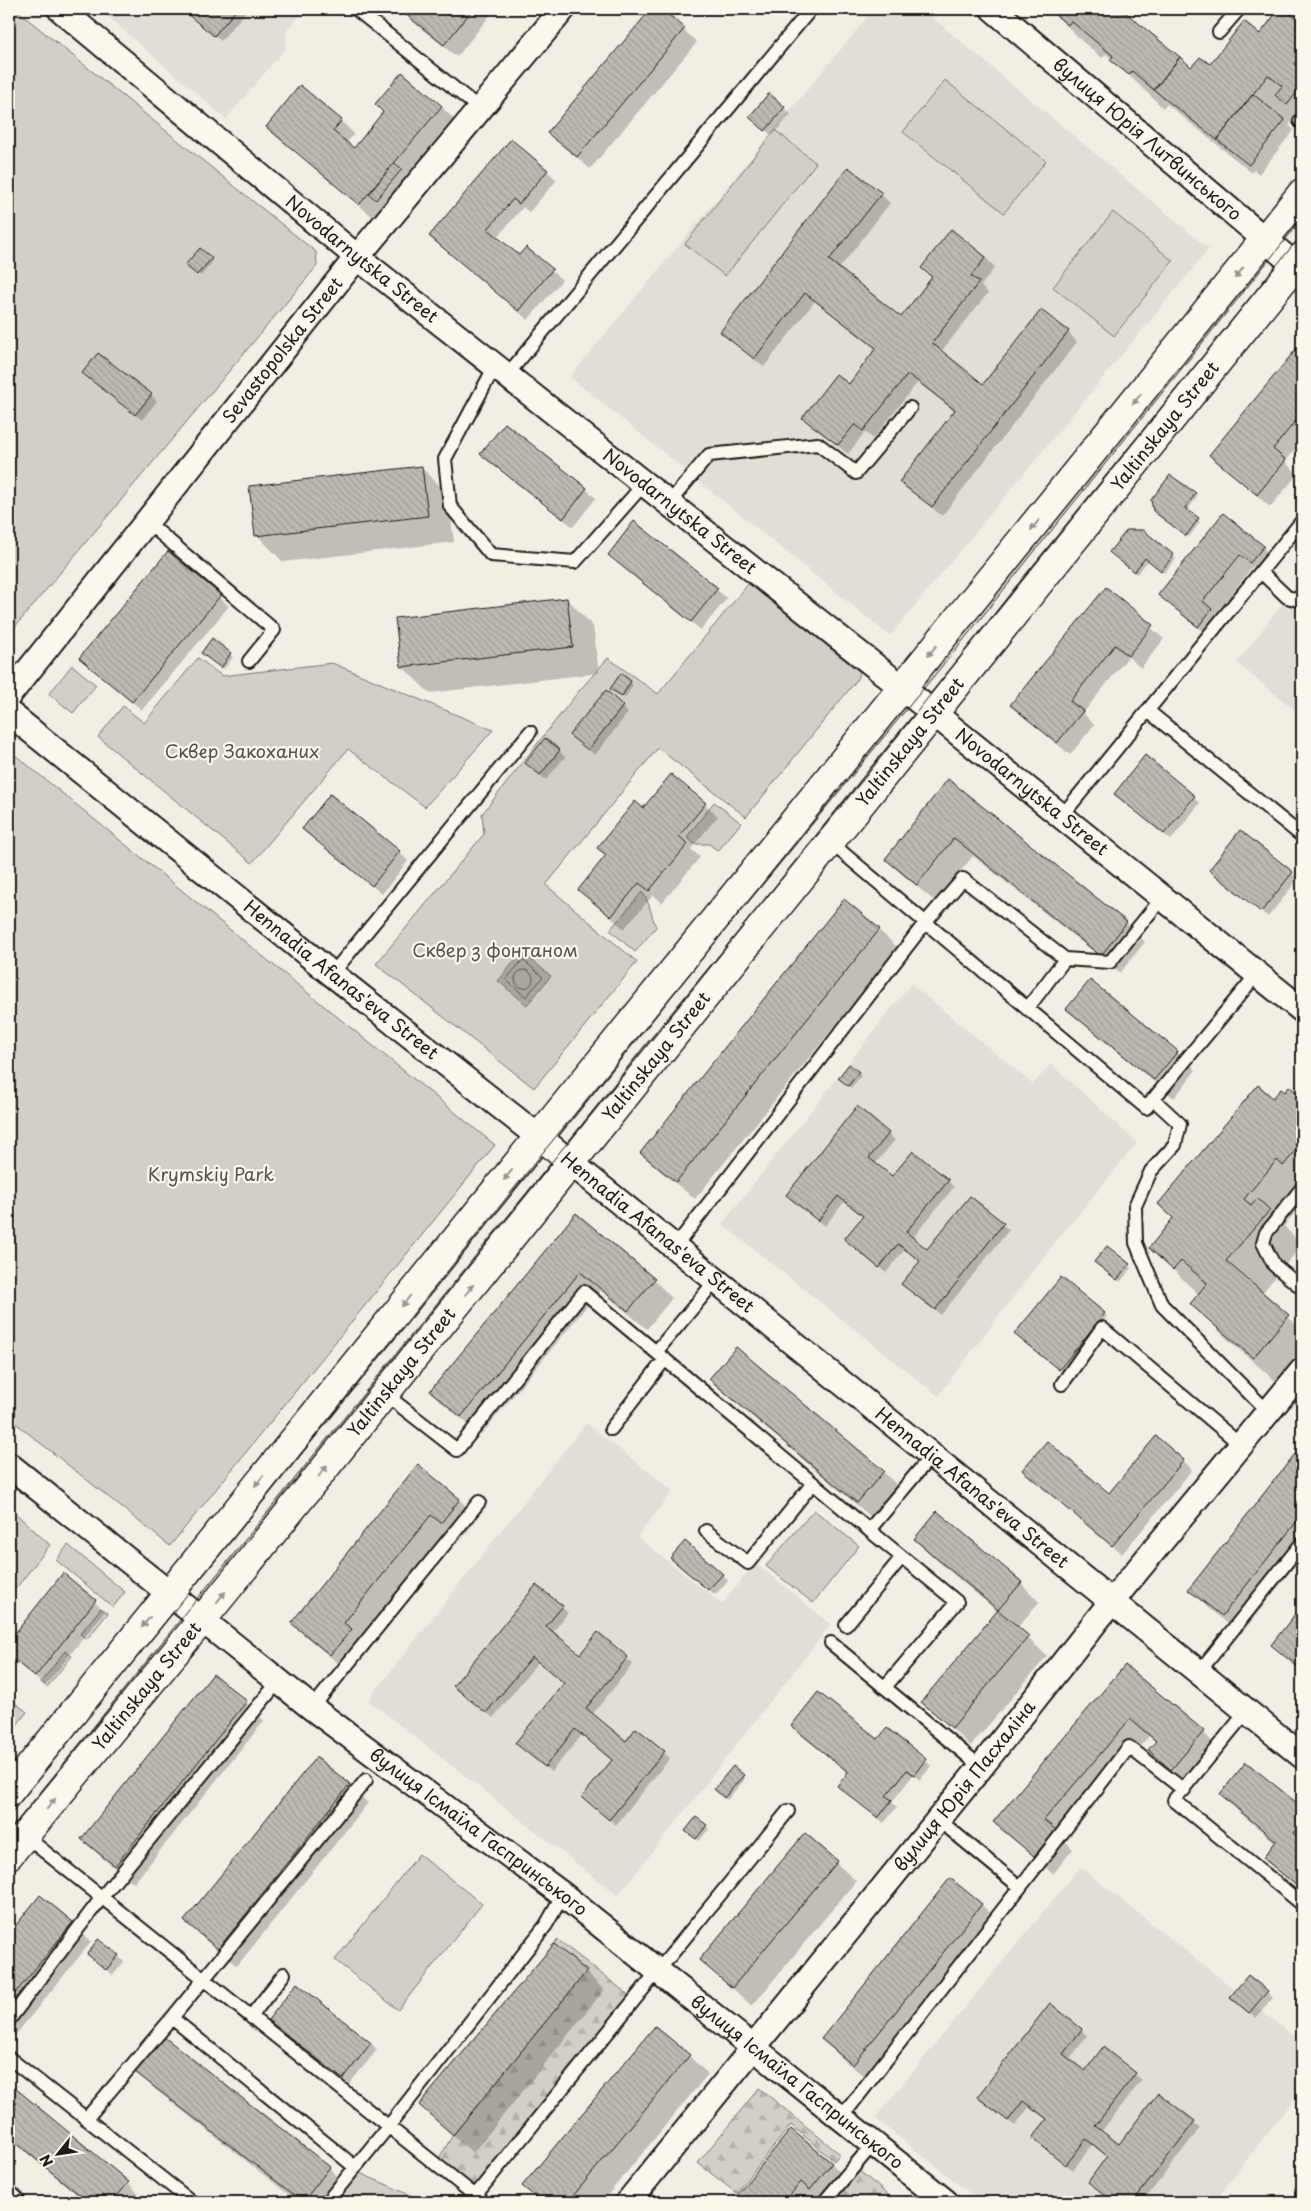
<svg xmlns="http://www.w3.org/2000/svg" width="1311" height="2211" font-family="'Playpen Sans',sans-serif">
  <style>
    .built { fill: #e2ded5 }
    .green { fill: #d2cfc6; stroke: #777671 }
    .forest { fill: url(#forest-firs); stroke: #777671 }
    .water { fill: #a9a6a0; stroke: #716f6b }
    .shadow { fill: #0003 }
    .lines { fill: none; stroke-linecap: round; stroke-linejoin: round }
    .shore { stroke: #545351; stroke-width: 1 }
    .building { fill: url(#building-back-hatch); stroke: #1c1c1c }
    .service-casing { stroke: #1c1c1c; stroke-width: 16 }
    .minor-casing { stroke: #1c1c1c; stroke-width: 28 }
    .tertiary-casing { stroke: #1c1c1c; stroke-width: 31 }
    .service { stroke: #fbf7ec; stroke-width: 12 }
    .minor { stroke: #fbf7ec; stroke-width: 24 }
    .tertiary { stroke: #fbf7ec; stroke-width: 28 }
    .tram { stroke: #1c1c1c; stroke-width: 1 }
    .oneway { fill: #97948e }
    .labels { text-anchor: middle; stroke-width: 4.5; stroke-linejoin: round; paint-order: stroke }
    .street-label { font-size: 18px; fill: #1c1c1c; stroke: #fbf7ec }
    .park-label { font-size: 18px; fill: #53524f; stroke: #fbf7ec }
  </style>
  <defs>
    <pattern id="forest-firs" width="22" height="20" patternUnits="userSpaceOnUse" patternTransform="scale(1.25)"><rect width="22" height="20" fill="#d2cfc6"/><path d="M5 1l3.5 6h-7zM16 11l3.5 6h-7z" fill="#b4b1aa"/></pattern>
    <pattern id="building-back-hatch" width="6" height="6" patternUnits="userSpaceOnUse" patternTransform="scale(1.25)"><rect width="6" height="6" fill="#bdbab1"/><path d="M-1 5l2 2M0 0l6 6M5-1l2 2" fill="none" stroke="#a29f98"/></pattern>
  </defs>
  <rect width="100%" height="100%" fill="#f2eee4"/>
  <filter id="ink" filterUnits="userSpaceOnUse"><feTurbulence type="fractalNoise" baseFrequency=".02" numOctaves="2"/><feDisplacementMap in="SourceGraphic" scale="10" xChannelSelector="R" yChannelSelector="G"/><feConvolveMatrix kernelMatrix="1 2 1 2 8 2 1 2 1" color-interpolation-filters="sRGB"/></filter>
  <g filter="url(#ink)">
    <!-- built -->
    <path class="built" d="M99,9H303L304,10L287,30L285,49L226,119Z
      M874,9H922L1209,249L890,636L570,377Z
      M1302,577V716L1237,663Z
      M911,984L1033,1084L1051,1064L1137,1143L1045,1255L938,1396L722,1224Z
      M586,1423L673,1491L637,1537L722,1604L755,1563L831,1624L618,1896L368,1700Z
      M1080,1867L1302,2043V2089L1214,2202H981L875,2118Z"/>
    <!-- green -->
    <path class="green" d="M9,9H15L316,252L317,266L9,634Z
      M945,80L1046,161L1004,213L903,132Z
      M775,130L816,163L725,276L685,244Z
      M1113,212L1173,261L1114,336L1053,287Z
      M749,583L860,672L856,681L746,817L658,748L546,885L637,962L534,1088L376,964L484,834L482,814L579,691L608,658L658,694Z
      M198,658L222,676L332,663L493,730L425,807L348,749L252,863L98,737L123,706L144,723Z
      M72,665L96,685L73,713L49,694Z
      M9,750L495,1145L170,1546L9,1418Z
      M714,802L741,823L718,851L709,844H694L687,837Z
      M642,892C650,902 651,915 656,927L635,952L610,930Z
      M814,1510L859,1546L813,1603L766,1566Z
      M14,1512L50,1545L9,1597V1518Z
      M68,1545L125,1592L113,1607L56,1560Z
      M101,1608L108,1613L87,1639L80,1634Z
      M65,1651L72,1656L47,1687L41,1682Z
      M9,1698L27,1712L9,1735Z
      M419,1854L482,1904L398,2010L335,1960Z
      M355,2171L422,2200L424,2202H329Z"/>
    <!-- forest -->
    <path class="forest" d="M558,1940L630,1996L476,2184L472,2186L439,2158L453,2135L586,1971L554,1944Z
      M759,2088L840,2154L834,2161L791,2125L736,2193L698,2163Z
      M858,2170L892,2198L888,2202H832Z"/>
    <!-- water -->
    <path class="water" d="M522,952L551,976L527,1005L498,981Z"/>
    <!-- shadow -->
    <path class="shadow" d="M182,9H248L221,41Z
      M401,9H495L457,57L413,22Z
      M653,9H660L697,42L590,169L549,133Z
      M1050,9H1119L1192,69L1210,66L1260,35L1282,9L1300,23L1302,20V121L1297,115L1289,125L1294,130L1259,174L1254,170L1252,173L1167,104L1163,108L1112,59L1106,54L1102,58L1084,43Z
      M769,95L791,114L772,136L757,123Z
      M441,106L454,119L373,217L268,127L341,121L354,134L346,143L354,150Z
      M511,140L557,180L529,212L523,207L497,238L520,257L527,249L562,280L528,320L430,236Z
      M881,194L890,203L839,269L901,319L933,279L922,268L951,231L986,258L995,267L981,286L988,293L941,352L983,386L1068,332L1077,342L942,516L900,482L955,412L918,382L873,439L865,432L848,454L804,418L849,385L877,350L815,301L764,367L721,332Z
      M200,250L213,261L201,276L190,267Z
      M1302,344V441L1285,462L1298,474L1270,507L1211,455Z
      M90,379L151,395L157,401L142,420Z
      M482,454L586,489L596,498L573,527Z
      M421,467L448,494L454,542L283,562L257,535Z
      M1195,494L1197,497L1187,511L1200,522L1189,537L1157,514Z
      M1224,515L1276,559L1264,575L1253,566L1216,614L1224,622L1211,639L1160,595Z
      M634,523L727,598L701,630L609,555Z
      M1142,531L1176,559L1164,573L1149,560L1137,574L1113,554Z
      M168,553L229,606L142,710L90,667Z
      M1106,589L1164,639L1141,668L1128,657L1083,713L1094,725L1070,755L1012,705Z
      M567,599L593,626L599,673L429,693L402,666Z
      M212,640L233,657L224,669L205,655Z
      M621,675L633,685L625,698L614,691Z
      M622,707L628,713L595,755L577,741Z
      M559,751L565,757L546,780L533,769Z
      M1145,757L1200,803L1171,840L1122,800Z
      M948,781L1126,923L1145,942L1120,973L973,856L936,902L905,877L886,859Z
      M705,804L718,816L691,849L700,857L662,903L653,895L624,929L579,890L607,856L598,848L643,809Z
      M303,829L399,852L408,861L382,894Z
      M1292,873L1298,879L1268,917L1217,876Z
      M879,930L898,948L695,1199L660,1171L642,1152Z
      M1068,1008L1177,1052L1196,1070L1174,1098L1087,1027Z
      M849,1066L861,1076L851,1088L842,1081Z
      M1290,1088L1302,1099V1204L1284,1226L1302,1245L1262,1293L1302,1330V1373L1287,1391L1226,1338L1192,1304L1199,1295L1151,1248Z
      M857,1108L895,1140L875,1164L893,1178L948,1181L954,1187L912,1239L928,1251L970,1198L1009,1230L941,1315L909,1290L921,1262L905,1249L886,1273L845,1239L864,1217L845,1201L825,1226L794,1201Z
      M576,1215L654,1280L672,1298L647,1329L600,1290L481,1435L450,1409L431,1391Z
      M1107,1247L1132,1268L1120,1282L1098,1264Z
      M1104,1314L1107,1316L1062,1372L1018,1337Z
      M711,1379L883,1472L902,1490L876,1521L730,1398Z
      M1302,1447V1557L1241,1634L1208,1608L1189,1589Z
      M1183,1460L1192,1470L1122,1554L1024,1470L1109,1495Z
      M418,1466L460,1500L478,1518L460,1541L451,1533L363,1642L370,1649L350,1673L311,1641L292,1623Z
      M9,1534L16,1542L9,1551Z
      M915,1539L1021,1583L1039,1602L1017,1628L1047,1656L971,1746L923,1702L998,1612L934,1558Z
      M678,1564L722,1574L728,1581L715,1595Z
      M64,1575L105,1611L45,1686L9,1655V1643Z
      M562,1607L568,1613L552,1633L580,1656L598,1634L633,1664L592,1715L626,1742L637,1730L670,1758L616,1825L589,1803L613,1760L582,1735L551,1772L523,1748L565,1684L538,1662L493,1718L461,1692Z
      M1299,1611L1302,1614V1673L1272,1645Z
      M1125,1667L1203,1732L1221,1751L1190,1788L1149,1750L1156,1742L1149,1736L1063,1839L1073,1849L1053,1874L995,1822Z
      M246,1702L264,1721L134,1883L101,1857L83,1839Z
      M792,1726L879,1741L925,1760L931,1766L920,1780L913,1775L892,1802L897,1807L884,1823L839,1786L849,1772Z
      M1246,1763L1302,1809V1892L1264,1858L1276,1843L1240,1813L1221,1794Z
      M733,1768L745,1779L727,1800L715,1789Z
      M349,1785L368,1803L237,1966L205,1940L186,1921Z
      M706,1826L709,1829L699,1841L690,1833Z
      M805,1835L856,1881L752,2006L701,1960Z
      M950,1880L982,1905L1000,1924L873,2083L841,2058L823,2039Z
      M40,1897L73,1923L91,1942L9,2043V1936Z
      M118,1956L124,1962L113,1975L94,1960Z
      M586,1972L604,1990L473,2153L420,2105Z
      M1267,1992L1273,1998L1256,2018L1236,2001Z
      M275,2026L371,2043L377,2050L349,2084Z
      M655,2028L689,2056L708,2074L602,2202H540L524,2186Z
      M1081,2029L1087,2036L1069,2060L1085,2072L1103,2049L1142,2080L1101,2132L1119,2146L1158,2095L1200,2128L1143,2202H1114L1089,2182L1108,2157L1093,2144L1073,2170L1033,2138L1048,2120L1030,2106L1015,2126L985,2103Z
      M164,2038L329,2168L348,2187L336,2202H298L156,2090L137,2072Z
      M9,2084L128,2183L146,2202H86L9,2138Z
      M792,2131L832,2164L850,2183L834,2202H733Z"/>
    <g class="lines">
      <!-- shore -->
      <path class="shore" d="M523,960L543,977L526,997L506,980Z
        M515 979a9 9 0 1 1 18 0a9 9 0 1 1-18 0Z"/>
    </g>
    <!-- building -->
    <path class="building" d="M181,9H237L214,36Z
      M399,9H473L444,45Z
      M651,9H662L685,28L577,157L547,133Z
      M1048,9H1121L1180,57L1154,90L1132,71L1129,75L1110,60L1113,56L1071,21L1068,25Z
      M1279,9H1284L1300,21L1302,18V53L1294,64L1302,71V86L1287,105L1275,95L1282,86L1268,75L1217,140L1154,90L1180,57L1191,67L1200,57L1210,64L1244,21L1260,34Z
      M402,72L442,106L359,205L266,127L300,85L342,120L333,131L354,148L383,112L375,104Z
      M769,93L785,107L765,131L749,117Z
      M1253,94L1285,120L1249,165L1217,140Z
      M511,139L548,170L519,204L513,199L488,229L519,255L526,247L553,269L518,311L429,236Z
      M394,163L402,169L376,200L369,194Z
      M848,167L882,193L829,260L901,317L932,277L921,268L951,229L986,257L971,276L979,282L932,343L983,384L1041,310L1069,331L932,507L899,482L955,410L908,374L863,431L855,424L838,445L802,418L836,374L849,384L876,348L805,293L754,359L720,332Z
      M200,248L212,258L197,275L185,265Z
      M1302,342V413L1273,449L1286,460L1257,495L1209,455Z
      M98,353L152,394L135,415L82,373Z
      M505,423L587,488L563,519L480,454Z
      M422,466L428,516L255,536L249,486Z
      M1170,475L1196,493L1185,508L1199,518L1186,536L1153,511L1151,500Z
      M1223,513L1264,546L1250,563L1240,555L1203,601L1212,609L1198,627L1158,595Z
      M634,521L718,588L691,622L608,555Z
      M1127,530H1143L1174,555L1161,571L1145,558L1134,572L1109,552Z
      M168,551L221,595L132,702L79,658Z
      M1106,587L1153,625L1128,656L1115,645L1070,701L1083,711L1057,743L1010,705Z
      M567,598L573,647L401,667L395,618Z
      M212,638L231,653L221,668L201,653Z
      M621,673L631,681L622,696L610,689Z
      M606,690L623,706L588,750L569,735Z
      M545,738L560,750L540,775L525,763Z
      M1145,755L1195,796L1164,834L1114,794Z
      M671,774L706,803L679,836L688,844L649,891L639,883L611,917L578,890L606,855L597,848L635,801L643,808Z
      M948,779L1127,922L1101,956L954,838L917,885L885,859Z
      M330,794L400,851L372,886L302,829Z
      M1240,830L1293,872L1261,912L1209,870Z
      M844,899L880,929L676,1182L640,1153Z
      M1090,980L1178,1051L1154,1080L1066,1009Z
      M849,1064L859,1072L848,1086L838,1078Z
      M1258,1085L1273,1098L1281,1089L1285,1092L1289,1086L1302,1097V1143L1283,1166L1277,1160L1244,1199L1251,1205L1257,1198L1270,1210L1226,1261L1289,1315L1253,1358L1190,1304L1207,1283L1181,1261L1173,1270L1149,1248L1173,1218L1158,1204Z
      M857,1106L889,1133L869,1158L892,1176L913,1151L949,1180L906,1232L927,1249L970,1196L1004,1223L935,1310L901,1284L920,1261L898,1244L879,1268L844,1239L863,1216L838,1196L818,1221L786,1195Z
      M576,1213L655,1279L628,1311L580,1272L461,1417L430,1391Z
      M1107,1246L1130,1264L1117,1280L1094,1262Z
      M1061,1277L1105,1313L1059,1370L1014,1334Z
      M736,1347L884,1471L857,1503L709,1379Z
      M1156,1436L1184,1460L1112,1546L1022,1470L1047,1441L1109,1493Z
      M1302,1445V1515L1222,1616L1188,1590Z
      M418,1464L460,1499L441,1523L431,1515L344,1623L352,1629L330,1655L291,1623Z
      M937,1511L1022,1582L998,1610L914,1539Z
      M685,1541L723,1574L708,1590L670,1558Z
      M63,1573L96,1600L35,1677L9,1656V1641Z
      M536,1585L563,1606L546,1626L580,1654L598,1632L628,1657L586,1708L626,1741L636,1728L665,1751L609,1820L582,1797L612,1760L575,1729L545,1767L515,1743L564,1683L532,1657L486,1713L453,1686Z
      M1299,1609L1302,1612V1670L1271,1645Z
      M998,1610L1029,1636L952,1728L921,1702Z
      M1125,1665L1204,1731L1171,1770L1148,1750L1156,1741L1130,1719L1044,1820L1056,1830L1034,1856L993,1822Z
      M213,1674L247,1701L115,1866L81,1839Z
      M818,1692L878,1739L887,1728L926,1759L914,1775L907,1770L886,1796L892,1800L878,1818L837,1786L848,1772L791,1726Z
      M316,1757L350,1784L218,1949L184,1921Z
      M1246,1762L1302,1807V1822L1293,1833L1300,1839L1302,1836V1890L1263,1858L1276,1841L1220,1794Z
      M733,1766L744,1775L724,1798L714,1789Z
      M696,1817L707,1825L696,1839L685,1831Z
      M805,1833L838,1861L732,1988L699,1960Z
      M950,1878L982,1904L853,2065L821,2039Z
      M40,1895L73,1922L9,2001V1934Z
      M98,1939L119,1955L106,1970L87,1954Z
      M554,1944L587,1971L453,2135L419,2105Z
      M1248,1975L1268,1991L1249,2013L1230,1997Z
      M297,1983L371,2043L343,2079L268,2020Z
      M1050,2003L1082,2029L1063,2054L1085,2071L1103,2047L1136,2073L1095,2126L1119,2144L1158,2093L1195,2121L1133,2202H1114L1088,2182L1107,2156L1086,2139L1066,2165L1032,2138L1047,2119L1023,2101L1008,2121L977,2097Z
      M655,2026L690,2055L568,2202H542L522,2186Z
      M163,2036L330,2167L303,2202L135,2072Z
      M9,2083L129,2182L112,2202H88L9,2137Z
      M791,2129L832,2163L810,2190L801,2182L784,2202H731Z"/>
    <g class="lines">
      <defs>
        <path id="service" d="M356,9L480,109
          M1219,32L1239,9
          M1300,121L1302,119
          M495,366L445,459L450,506L491,555L575,562L644,484
          M507,375L811,9
          M669,503L709,455L818,444L856,473L910,408
          M147,522L274,630L249,661
          M1261,572L1287,597L1302,601
          M1148,711L1302,836
          M1061,817L1302,521
          M830,842L1146,1108L1257,974
          M332,974L530,732
          M1027,1009L1065,959
          M1153,1099L1180,1124L1175,1145L1151,1171L1135,1206L1136,1243L1162,1305L1269,1413
          M1302,1188L1266,1233L1263,1243L1274,1265L1302,1288
          M675,1247L925,923L963,879L1065,959L1110,962L1162,898
          M716,1280L656,1352L869,1530
          M1062,1384L1102,1328L1242,1446
          M385,1394L457,1450L584,1292L656,1352
          M611,1429L665,1359
          M706,1531L748,1563L813,1483
          M846,1625L902,1557
          M831,1643L981,1767
          M1199,1672L1302,1543
          M885,1687L957,1602L869,1530L932,1455
          M312,1708L479,1502
          M1247,1711L1174,1800L1302,1904
          M939,1820L1020,1887
          M25,1836L483,2202
          M252,2018L256,2010L284,1974
          M9,2020L102,1897L278,1682
          M9,2058L192,2202
          M841,2118L1129,1747L1184,1790
          M86,2119L172,2018
          M355,2167L172,2018L366,1780
          M327,2202L388,2127L546,1925L563,1895
          M470,2202L788,1811
          M824,2202L873,2144"/>
        <g id="minor">
          <path id="s1" d="M60,9L357,257L880,670L1302,1010"/>
          <path id="s2" d="M993,9L1302,271"/>
          <path id="s3" d="M9,695L357,257L563,9"/>
          <path id="s4" d="M9,713L332,974L549,1145L1302,1756"/>
          <path id="s5" d="M9,1465L312,1708L563,1895L946,2202"/>
          <path d="M9,2199L12,2202"/>
          <path id="s6" d="M628,2202L981,1767L1112,1601L1302,1371"/>
        </g>
        <g id="tertiary">
          <path d="M9,1792L1302,193"/>
          <path id="s7" d="M9,1855L224,1593L1302,257"/>
        </g>
      </defs>
      <!-- service casing -->
      <use href="#service" class="service-casing"/>
      <!-- minor casing -->
      <use href="#minor" class="minor-casing"/>
      <!-- tertiary casing -->
      <use href="#tertiary" class="tertiary-casing"/>
      <!-- service -->
      <use href="#service" class="service"/>
      <!-- minor -->
      <use href="#minor" class="minor"/>
      <!-- tertiary -->
      <use href="#tertiary" class="tertiary"/>
      <!-- tram -->
      <path class="tram" d="M9,1816L549,1145L960,644L1302,219
        M9,1831L576,1132L646,1044L867,775L1013,590L1302,234"/>
    </g>
    <!-- one-way arrows -->
    <defs><path id="oneway-solid" d="M-6-.8H1V-3.2L6.5 0L1 3.2V.8H-6Z" transform="scale(1.25)"/></defs>
    <g class="oneway">
      <use href="#oneway-solid" transform="translate(1239 273) rotate(129)"/>
      <use href="#oneway-solid" transform="translate(1137 399) rotate(129)"/>
      <use href="#oneway-solid" transform="translate(1035 525) rotate(129)"/>
      <use href="#oneway-solid" transform="translate(932 651) rotate(129)"/>
      <use href="#oneway-solid" transform="translate(508 1175) rotate(129)"/>
      <use href="#oneway-solid" transform="translate(469 1290) rotate(-51)"/>
      <use href="#oneway-solid" transform="translate(406 1301) rotate(129)"/>
      <use href="#oneway-solid" transform="translate(323 1471) rotate(-51)"/>
      <use href="#oneway-solid" transform="translate(259 1481) rotate(129)"/>
      <use href="#oneway-solid" transform="translate(221 1597) rotate(-51)"/>
      <use href="#oneway-solid" transform="translate(146 1622) rotate(128)"/>
      <use href="#oneway-solid" transform="translate(51 1804) rotate(-51)"/>
    </g>
  </g>
  <g class="labels">
    <!-- street labels -->
    <g class="street-label">
      <text dy="6" stroke="none"><textPath href="#s2" startOffset="202">вулиця Юрія Литвинського</textPath></text>
      <text dy="6" stroke="none"><textPath href="#s1" startOffset="392">Novodarnytska Street</textPath></text>
      <text dy="6" stroke="none"><textPath href="#s3" startOffset="440">Sevastopolska Street</textPath></text>
      <text dy="6" stroke="none"><textPath href="#s7" startOffset="1838">Yaltinskaya Street</textPath></text>
      <text dy="6" stroke="none"><textPath href="#s1" startOffset="798">Novodarnytska Street</textPath></text>
      <text dy="6" stroke="none"><textPath href="#s7" startOffset="1432">Yaltinskaya Street</textPath></text>
      <text dy="6" stroke="none"><textPath href="#s1" startOffset="1248">Novodarnytska Street</textPath></text>
      <text dy="6" stroke="none"><textPath href="#s4" startOffset="426">Hennadia Afanas'eva Street</textPath></text>
      <text dy="6" stroke="none"><textPath href="#s7" startOffset="1028">Yaltinskaya Street</textPath></text>
      <text dy="6" stroke="none"><textPath href="#s4" startOffset="831">Hennadia Afanas'eva Street</textPath></text>
      <text dy="6" stroke="none"><textPath href="#s7" startOffset="622">Yaltinskaya Street</textPath></text>
      <text dy="6" stroke="none"><textPath href="#s4" startOffset="1236">Hennadia Afanas'eva Street</textPath></text>
      <text dy="6" stroke="none"><textPath href="#s7" startOffset="218">Yaltinskaya Street</textPath></text>
      <text dy="6" stroke="none"><textPath href="#s6" startOffset="535">вулиця Юрія Пасхаліна</textPath></text>
      <text dy="6" stroke="none"><textPath href="#s5" startOffset="596">вулиця Ісмаїла Гаспринського</textPath></text>
      <text dy="6" stroke="none"><textPath href="#s5" startOffset="1001">вулиця Ісмаїла Гаспринського</textPath></text>
    </g>
    <!-- park labels -->
    <g class="park-label">
      <text x="242" y="758">Сквер Закоханих</text>
      <text x="495" y="957">Сквер з фонтаном</text>
      <text x="211" y="1181">Krymskiy Park</text>
    </g>
  </g>
  <!-- margin -->
  <rect width="1311" height="2211" fill="none" stroke="#fbf7ec" stroke-width="30"/>
  <rect x="15" y="15" width="1281" height="2181" fill="none" stroke="#1c1c1c" stroke-width="2" filter="url(#ink)"/>
  <!-- north arrow -->
  <g transform="translate(58 2154) rotate(240)" stroke="#fbf7ec" stroke-width="4" paint-order="stroke">
  <path d="M0-4L9 19L0 12L-9 19Z" fill="#1c1c1c"/>
  <text y="-8" font-size="14" font-weight="bold" text-anchor="middle" fill="#1c1c1c">N</text>
  </g>
</svg>
